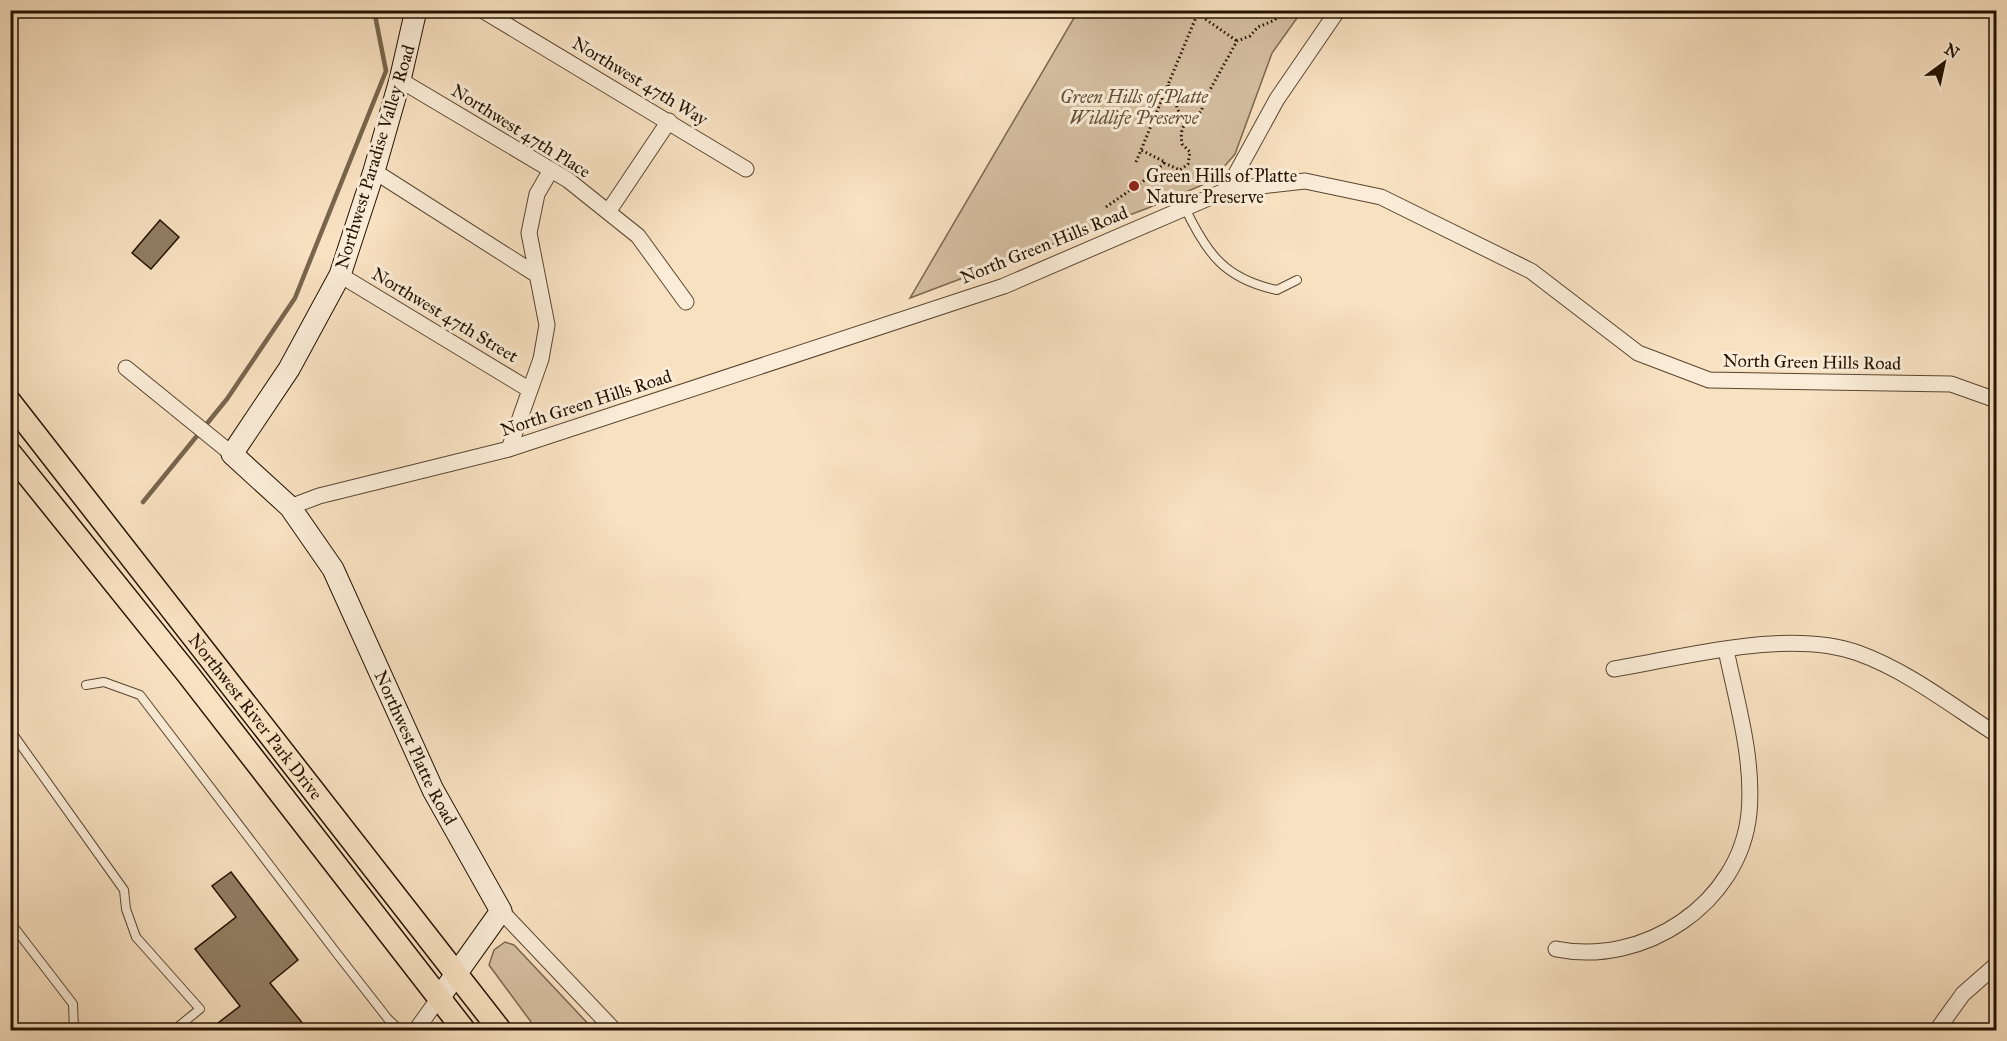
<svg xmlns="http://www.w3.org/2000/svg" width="2007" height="1041" font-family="'IM FELL Great Primer',serif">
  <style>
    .green { fill: #d4bea0; stroke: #7c6850; stroke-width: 1.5 }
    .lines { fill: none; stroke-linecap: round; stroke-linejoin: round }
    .stream { stroke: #78654c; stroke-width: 4.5 }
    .building { fill: #927e64; stroke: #241300; stroke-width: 1.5 }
    .lane-casing { stroke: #594630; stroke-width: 10 }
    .street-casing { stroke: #594630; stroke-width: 17 }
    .secondary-casing { stroke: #241300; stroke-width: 23 }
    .primary-casing { stroke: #241300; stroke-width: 25 }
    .path { stroke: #241300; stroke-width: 3; stroke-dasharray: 1.5 3; stroke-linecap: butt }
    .lane { stroke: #faecd7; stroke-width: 8 }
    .street { stroke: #faecd7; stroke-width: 15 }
    .secondary { stroke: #faecd7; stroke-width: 21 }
    .primary { stroke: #f8e1c1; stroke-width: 22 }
    .rail-casing { stroke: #241300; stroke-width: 7 }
    .rail { stroke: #faecd7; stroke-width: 4.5; stroke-dasharray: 14; stroke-linecap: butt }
    .poi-dot { fill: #8f2418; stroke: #faecd7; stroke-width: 2 }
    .labels { text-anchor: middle; stroke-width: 6; stroke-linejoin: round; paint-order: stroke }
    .street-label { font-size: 18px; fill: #241300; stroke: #faecd7 }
    .park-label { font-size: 18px; font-style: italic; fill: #624f38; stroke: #faecd7 }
    .poi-label { font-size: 18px; fill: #241300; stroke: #faecd7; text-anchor: start }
  </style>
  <rect width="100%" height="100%" fill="#f8e1c1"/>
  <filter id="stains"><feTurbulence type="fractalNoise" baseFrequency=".00333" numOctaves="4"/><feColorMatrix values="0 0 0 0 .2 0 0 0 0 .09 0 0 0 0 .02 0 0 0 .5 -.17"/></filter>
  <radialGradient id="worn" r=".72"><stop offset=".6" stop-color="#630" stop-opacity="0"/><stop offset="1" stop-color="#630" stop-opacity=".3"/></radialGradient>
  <!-- green -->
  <path class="green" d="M1078,11H1302L1272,53L1235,154L1212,181L1148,208L910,298Z
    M505,942L514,945L594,1030H537L489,965L494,950Z"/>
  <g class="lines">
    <!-- stream -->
    <path class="stream" d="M143,502L227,399L295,298L386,71L374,10"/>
  </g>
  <!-- building -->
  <path class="building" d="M160,220L179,237L151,269L132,253Z
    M231,872L298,960L270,983L304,1025L298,1030H209L240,1006L195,949L236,917L212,886Z"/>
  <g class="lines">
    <defs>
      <path id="lane" d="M1185,208C1207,254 1225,279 1277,290L1297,280
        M86,685L104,682L140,695L338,955L388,1019L400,1030
        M10,730L124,890L126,909L136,937L200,1009L174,1030
        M10,922L73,1004L74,1030"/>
      <path id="street" d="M482,10L746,169
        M400,80L568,180L638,236L686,302
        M374,171L537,275
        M1227,190L1277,99L1338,10
        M608,212L669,121
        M340,275L530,390
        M126,368L232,454
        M509,449L541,359L547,325L529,233L537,194L551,170
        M290,507L319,496L509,449L1004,286L1227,190L1305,181L1381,197L1531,271L1638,353L1709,380L1951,384L1996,400
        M1614,669C1686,657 1789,628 1858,653C1908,671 1952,706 1996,734
        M501,911L614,1030
        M1556,949C1643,967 1740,904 1749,813C1754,759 1737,703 1726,650
        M416,1030L439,998
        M1937,1030L1963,994L1996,965"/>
      <g id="secondary">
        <path id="s1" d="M416,10L400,80L374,171L340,275L289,369L232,454L290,507L333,569L433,790L501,911L439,998"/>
      </g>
      <g id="primary">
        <path id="s2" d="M10,402L500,1030"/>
        <path d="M10,453L187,673L464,1030"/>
      </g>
    </defs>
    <!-- lane casing -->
    <use href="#lane" class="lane-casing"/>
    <!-- street casing -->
    <use href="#street" class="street-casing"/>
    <!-- secondary casing -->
    <use href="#secondary" class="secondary-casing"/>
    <!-- primary casing -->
    <use href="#primary" class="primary-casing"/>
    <!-- path -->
    <path class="path" d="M1198,14L1237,41
      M1168,85L1183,122
      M1136,162L1199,10
      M1164,163L1180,170L1188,164L1190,152L1182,144C1179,125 1186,122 1201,112L1206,97L1237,41L1250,36L1258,27L1275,20L1283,10
      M1106,207L1152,175L1165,162L1141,150"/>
    <!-- lane -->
    <use href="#lane" class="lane"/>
    <!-- street -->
    <use href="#street" class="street"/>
    <!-- secondary -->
    <use href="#secondary" class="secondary"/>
    <!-- primary -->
    <use href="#primary" class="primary"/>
    <defs>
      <path id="rail" d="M10,1028L14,1030"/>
    </defs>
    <!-- rail casing -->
    <use href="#rail" class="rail-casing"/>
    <!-- rail -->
    <use href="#rail" class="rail"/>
  </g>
  <!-- markers -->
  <circle class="poi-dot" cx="1134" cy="186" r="6"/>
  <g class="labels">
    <!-- street labels -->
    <g class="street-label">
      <text transform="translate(640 81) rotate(31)" y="6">Northwest 47th Way</text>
      <text transform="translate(521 131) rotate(32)" y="6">Northwest 47th Place</text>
      <text transform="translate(375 157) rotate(-73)" y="6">Northwest Paradise Valley Road</text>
      <text transform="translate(1044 245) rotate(-22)" y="6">North Green Hills Road</text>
      <text transform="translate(445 315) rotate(31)" y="6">Northwest 47th Street</text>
      <text transform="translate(1812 362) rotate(1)" y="6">North Green Hills Road</text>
      <text transform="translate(586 403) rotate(-18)" y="6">North Green Hills Road</text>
      <text dy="6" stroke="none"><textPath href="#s2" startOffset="399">Northwest River Park Drive</textPath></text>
      <text dy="6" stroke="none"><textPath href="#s1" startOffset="836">Northwest Platte Road</textPath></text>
    </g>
    <!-- park labels -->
    <g class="park-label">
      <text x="1134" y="103">Green Hills of Platte<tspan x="1134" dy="21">Wildlife Preserve</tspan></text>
    </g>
    <!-- poi labels -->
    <g class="poi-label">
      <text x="1146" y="182">Green Hills of Platte<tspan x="1146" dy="21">Nature Preserve</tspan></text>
    </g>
  </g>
  <!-- margin -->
  <rect width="2007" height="1041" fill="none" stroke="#f8e1c1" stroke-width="36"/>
  <rect x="12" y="12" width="1983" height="1017" fill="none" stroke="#241300" stroke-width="3"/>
  <rect x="18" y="18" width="1971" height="1005" fill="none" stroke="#241300" stroke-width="1.5"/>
  <!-- north arrow -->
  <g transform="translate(1944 63) rotate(33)" stroke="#faecd7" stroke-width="4.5" paint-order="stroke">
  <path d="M0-4.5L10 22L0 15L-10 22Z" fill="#241300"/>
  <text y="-9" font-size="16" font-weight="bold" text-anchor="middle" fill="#241300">N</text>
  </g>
  <rect width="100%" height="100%" filter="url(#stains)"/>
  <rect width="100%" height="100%" fill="url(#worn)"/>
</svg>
